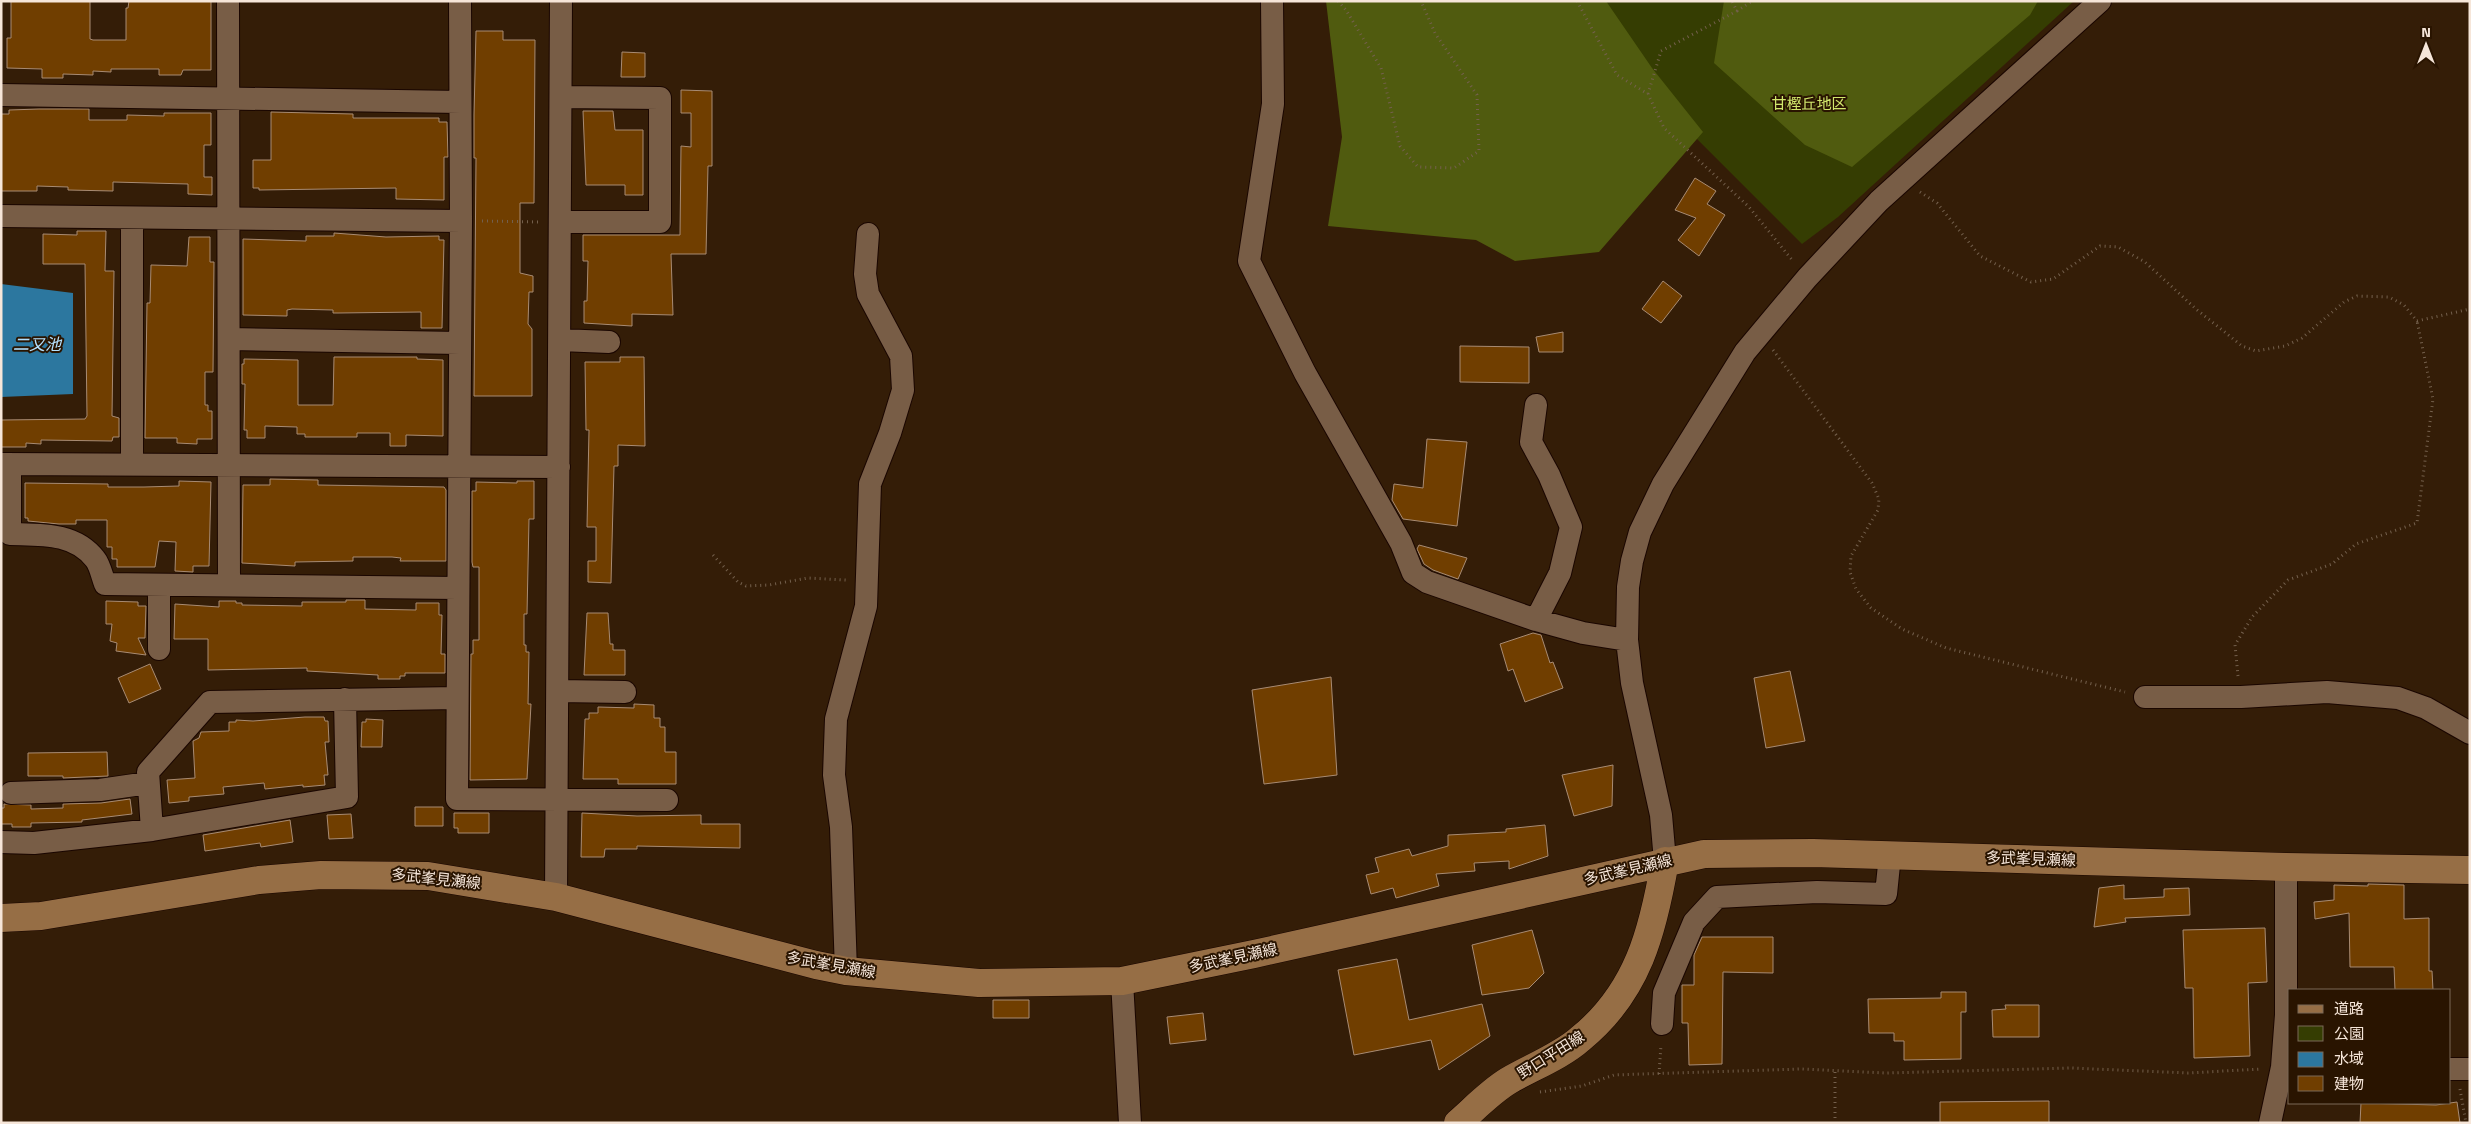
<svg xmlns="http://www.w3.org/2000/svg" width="2471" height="1124" font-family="'Titillium Web','Noto Sans JP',sans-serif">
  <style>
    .green { fill: #353d02 }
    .forest { fill: #505b0f }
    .water { fill: #2c779f }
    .building { fill: #703e00; stroke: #a88b73 }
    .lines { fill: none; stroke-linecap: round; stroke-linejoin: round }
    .minor-casing { stroke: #1a0600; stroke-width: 24 }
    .major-casing { stroke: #1a0600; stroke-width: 29 }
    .path { stroke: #74604d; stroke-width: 3; stroke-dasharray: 1 4; stroke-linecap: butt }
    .minor { stroke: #785d46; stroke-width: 22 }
    .major { stroke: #966e45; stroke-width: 28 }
    .labels { text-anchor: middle; stroke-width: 4; stroke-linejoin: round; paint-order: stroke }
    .park-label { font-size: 15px; fill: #d1e76c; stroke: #291400 }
    .street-label { font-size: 15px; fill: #f6e6d9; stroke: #291400 }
    .water-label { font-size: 16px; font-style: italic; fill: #b5e1fe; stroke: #291400 }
  </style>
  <rect width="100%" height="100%" fill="#341d07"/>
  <!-- green -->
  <path class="green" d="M1356,1H2074L1838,217L1802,244L1687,129Z"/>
  <!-- forest -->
  <path class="forest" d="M1326,1H1606L1652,68L1703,132L1599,252L1515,261L1476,240L1328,226L1342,137Z
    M1724,1H2038L2030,15L1852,167L1805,145L1714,63Z"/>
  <!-- water -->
  <path class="water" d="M1,284L73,293V394L1,397Z"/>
  <!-- building -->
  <path class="building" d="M11,1H90V39L93,40H126V8H128L129,1H211V70H183L181,75H159V69H111V72L93,71V75L63,74V78H42V69L7,68V38H11Z
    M476,31H503V40H535L534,203H520V273L533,276V292H529L528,324L532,329V396H474L476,158H474V115Z
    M622,52L645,53V77H621Z
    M681,90L712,91V166H708L706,254H671L673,315L632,314V326L584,323V301H587L588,261H583V235H680L681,146L691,147V113H681Z
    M39,109H89V120H127V115L164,116V113H211V145H204V177H212V195L188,194V184L113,182V191L68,190V187L37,186V191H1V114H9V110Z
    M583,111H613L615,130H643V195H625V185H586Z
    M271,112L353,114V118H439V122H447L448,157H444V200L396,199V188L259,190V188H253V160H271Z
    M1695,178L1716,191L1707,204L1725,215L1699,256L1678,240L1696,218L1675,210Z
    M77,231H106L105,271H114L112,416L119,418V437H113L112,441L41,440V444L26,443V447H1V420L85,419L87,416L85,264H43V234L77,235Z
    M334,233L386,237L439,236V240H444L442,328H421V312L338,313H333V310L292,309L287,310V316L243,315V239L306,241V236H334Z
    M189,237H210V262H214L213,372H205V405H208V411H212V439H197V444L177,443V438H145L147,303H150L151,265L187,266Z
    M1663,281L1682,296L1661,323L1642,309Z
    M1563,332V352H1539L1536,337Z
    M1460,346L1529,347V383L1460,382Z
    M334,357H417V359L443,360V436L406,435V446H390V433H357V437H305V434H297V427L265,426V438H247V430H244L245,384H242V364H244V359L298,360V405H333Z
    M620,357H644L645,446L618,445V466H614L611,583L588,582V561H596V527H587L589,430H586L585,362H620Z
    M1427,439L1467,442L1457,526L1403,519L1392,500L1394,484L1423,488Z
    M270,479L318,480V485L444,487L446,490V561H400L401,558L392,557H353V561L295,562V566L242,563L243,485H270Z
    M179,481L211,482L209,566H193V572L175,571L176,542L159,541L155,567H117V559H112V547H107V520H76V524H59L28,521V518H25V483L108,484V487H144L179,486Z
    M517,481H534V519H529L527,614H524V645H526V652H529L528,704H531L527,779L470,780L471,654H473V640H479V567H473L472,562V491H476V482L517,483Z
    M1419,545L1467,558L1458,579L1433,570L1424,564L1417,549Z
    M346,600H365V609L416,610V603H439V615H442L441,654H445V673H405V676H400V679H378V675L307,671V668L208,670V639H174L175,604L219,607V601H236V603H242V605L302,606V602H346Z
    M106,601L138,602V606H146L145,638H138L146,655L116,651L117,643L110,641L112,624H106Z
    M587,613H608L610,644H613V650H625V675H584Z
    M1533,633L1541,635L1550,663L1553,662L1563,688L1525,702L1513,669L1508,671L1500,644Z
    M150,664L161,689L129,703L118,678Z
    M1790,671L1805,741L1766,748L1754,678Z
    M1331,677L1337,775L1264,784L1252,690Z
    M634,704L654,705V718H660V727H665V752H676V784H618V779H583L585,719H589V713H598V707L634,708Z
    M305,717H324L325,721H328L329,742H325L328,775H324L325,785L303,787V785L265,789L264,783L223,787L224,794L189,797V801L169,803L167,780L195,778L193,741L199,738L201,732L229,731V722H236V720L253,721Z
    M366,719L383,720L382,747H361L362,722H366Z
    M107,752L108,776L63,778V776H28V753Z
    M1613,765L1612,806L1574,816L1562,775Z
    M130,799L132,814L82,820V822L31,823V827H12V824H1V808H4V804L31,805V809L63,808V804L101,803Z
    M415,807H443V826H415Z
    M454,813H489V833H458V828H454Z
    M582,813L637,816L701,815V824H740V848L637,846V849H605L604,857H581Z
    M351,814L353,838L329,839L327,815Z
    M290,820L293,842L261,847L260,843L205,851L203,835Z
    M1545,825L1548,856L1509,869V861L1474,863L1475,871L1436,874L1439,886L1396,898L1393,888L1371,894L1366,875L1379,872L1375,858L1409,849L1412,856L1448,846V835L1506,832V829Z
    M2368,884L2404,885V919L2429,918V971H2432L2433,990H2395L2394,967H2350L2349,913L2315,919L2314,902L2334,900V885L2368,886Z
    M2124,885V899L2164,897V889L2189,888L2190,915L2125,918L2126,922L2094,927L2099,888Z
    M2265,928L2267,982L2248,983L2250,1056L2194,1058L2193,988H2185L2183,930Z
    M1532,930L1544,973L1529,988L1482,995L1472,945Z
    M1702,937H1773V973L1723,972L1722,1064L1689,1065L1688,1023H1682V985H1694V955Z
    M1397,959L1409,1020L1482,1004L1490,1036L1439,1070L1431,1040L1354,1055L1338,970Z
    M1941,992H1966V1012H1961V1059L1904,1060V1041H1894V1033H1869L1868,999L1941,998Z
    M993,1000H1029V1018H993Z
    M2005,1005H2039V1037H1993L1992,1010L2006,1009Z
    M1203,1013L1206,1040L1170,1044L1167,1017Z
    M2049,1101V1123H1940V1102Z
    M2457,1102L2460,1123H2360L2361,1103L2436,1105Z"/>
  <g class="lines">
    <defs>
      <path id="minor" d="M228,1L229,585
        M460,1L461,221L457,799L667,800
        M1272,1L1273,104L1249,261L1305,373L1401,543L1413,573L1427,582L1536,620L1583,633L1627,640
        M1,95L460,102
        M1,216L461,221
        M132,218V464
        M561,222H660V98L561,97
        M229,339L459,343
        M560,340L609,342
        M1,464L559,467
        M10,464V534C40,535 74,532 95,559C100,565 102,576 105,584L457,588
        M159,585V649
        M1536,620L1560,573L1571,527L1549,475L1531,442L1536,405
        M558,691L625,692
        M2145,697H2241L2327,692L2398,698L2426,708L2470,733
        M11,793L100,790L148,783
        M152,830L148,772L210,702L457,698
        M1,842L34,843L152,830L347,797L345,699
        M1665,861L1661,815L1632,683L1627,640L1628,587L1632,561L1640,532L1663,484L1745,352L1807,278L1879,201L2100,1
        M556,897L561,1
        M846,971L841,827L834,775L836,719L866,606L870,484L890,433L903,390L901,356L868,294L865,274L868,234
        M1122,981L1130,1123
        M1662,1024L1664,993L1694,922L1717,897L1817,892L1886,894L1890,855
        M2450,1069H2470
        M2270,1123L2282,1067L2286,1015V867"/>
      <path id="major" d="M1,918L41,916L259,880L321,875L428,876L556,897L816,965L846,971L979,983L1122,981L1254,954L1704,854L1813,853L2286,867L2470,870
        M1458,1123C1474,1109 1490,1092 1508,1081C1530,1068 1561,1056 1580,1039C1638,992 1653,931 1665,861"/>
    </defs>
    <!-- minor casing -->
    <use href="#minor" class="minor-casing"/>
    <!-- major casing -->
    <use href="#major" class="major-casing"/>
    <!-- path -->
    <path class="path" d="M1338,1L1346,10L1381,68L1400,146L1418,167L1454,168L1479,151L1477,95L1435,33L1421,1
      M1577,1L1617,75L1648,94L1664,128L1749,207L1793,261
      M1737,11L1752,1
      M1648,94L1661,51L1737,11L1732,1
      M1920,192L1937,203L1980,256L2031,282L2053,279L2100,246L2118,247L2145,262L2196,309L2242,346L2256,351L2285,346L2302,338L2344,302L2357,296L2389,297L2404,305L2417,321L2470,309
      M482,221L540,222
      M1773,350L1872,483L1879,499L1878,510L1851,556L1850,572L1856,589L1871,608L1902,629L1946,648L2125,692
      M713,555L738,582L746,586L769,585L808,578L846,580
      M2238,676L2235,645L2252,617L2288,580L2332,564L2356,544L2417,523L2433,399L2417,321
      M1659,1074L1661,1045
      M2460,1089L2466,1123
      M1540,1092L1582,1086L1614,1075L1642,1074L1801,1069L1886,1073L2071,1068L2188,1073L2261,1069
      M1835,1123V1072"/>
    <!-- minor -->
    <use href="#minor" class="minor"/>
    <!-- major -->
    <use href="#major" class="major"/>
  </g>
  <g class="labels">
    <!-- park labels -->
    <g class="park-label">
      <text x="1809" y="109">甘樫丘地区</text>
    </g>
    <!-- street labels -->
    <g class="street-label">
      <text transform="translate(2031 859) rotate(2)" y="5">多武峯見瀬線</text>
      <text transform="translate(1628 870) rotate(-13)" y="5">多武峯見瀬線</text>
      <text transform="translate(436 879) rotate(6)" y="5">多武峯見瀬線</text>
      <text transform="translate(1233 958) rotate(-12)" y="5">多武峯見瀬線</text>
      <text transform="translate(831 965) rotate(10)" y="5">多武峯見瀬線</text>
      <text transform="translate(1551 1055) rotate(-32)" y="5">野口平田線</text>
    </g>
    <!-- water labels -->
    <g class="water-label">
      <text x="37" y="350">二又池</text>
    </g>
  </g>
  <!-- border -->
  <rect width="2471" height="1124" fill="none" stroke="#f6e6d9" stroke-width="5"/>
  <!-- legend -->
  <rect x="2288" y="989" width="162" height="115" fill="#291400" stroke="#7b6857"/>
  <rect x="2298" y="1005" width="25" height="8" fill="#966e45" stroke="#7b6857"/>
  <text x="2334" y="1014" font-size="15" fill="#f6e6d9">道路</text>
  <rect x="2298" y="1026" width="25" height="15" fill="#353d02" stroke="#7b6857"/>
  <text x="2334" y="1039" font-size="15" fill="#f6e6d9">公園</text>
  <rect x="2298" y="1052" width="25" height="15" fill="#2c779f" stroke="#7b6857"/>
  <text x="2334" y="1064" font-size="15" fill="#f6e6d9">水域</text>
  <rect x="2298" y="1076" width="25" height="15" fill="#703e00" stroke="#7b6857"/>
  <text x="2334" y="1089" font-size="15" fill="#f6e6d9">建物</text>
  <!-- north arrow -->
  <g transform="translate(2426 45)" stroke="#291400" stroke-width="4" paint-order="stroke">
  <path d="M0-4L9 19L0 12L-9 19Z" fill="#f6e6d9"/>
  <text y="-8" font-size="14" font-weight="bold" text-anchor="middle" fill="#f6e6d9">N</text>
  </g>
</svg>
